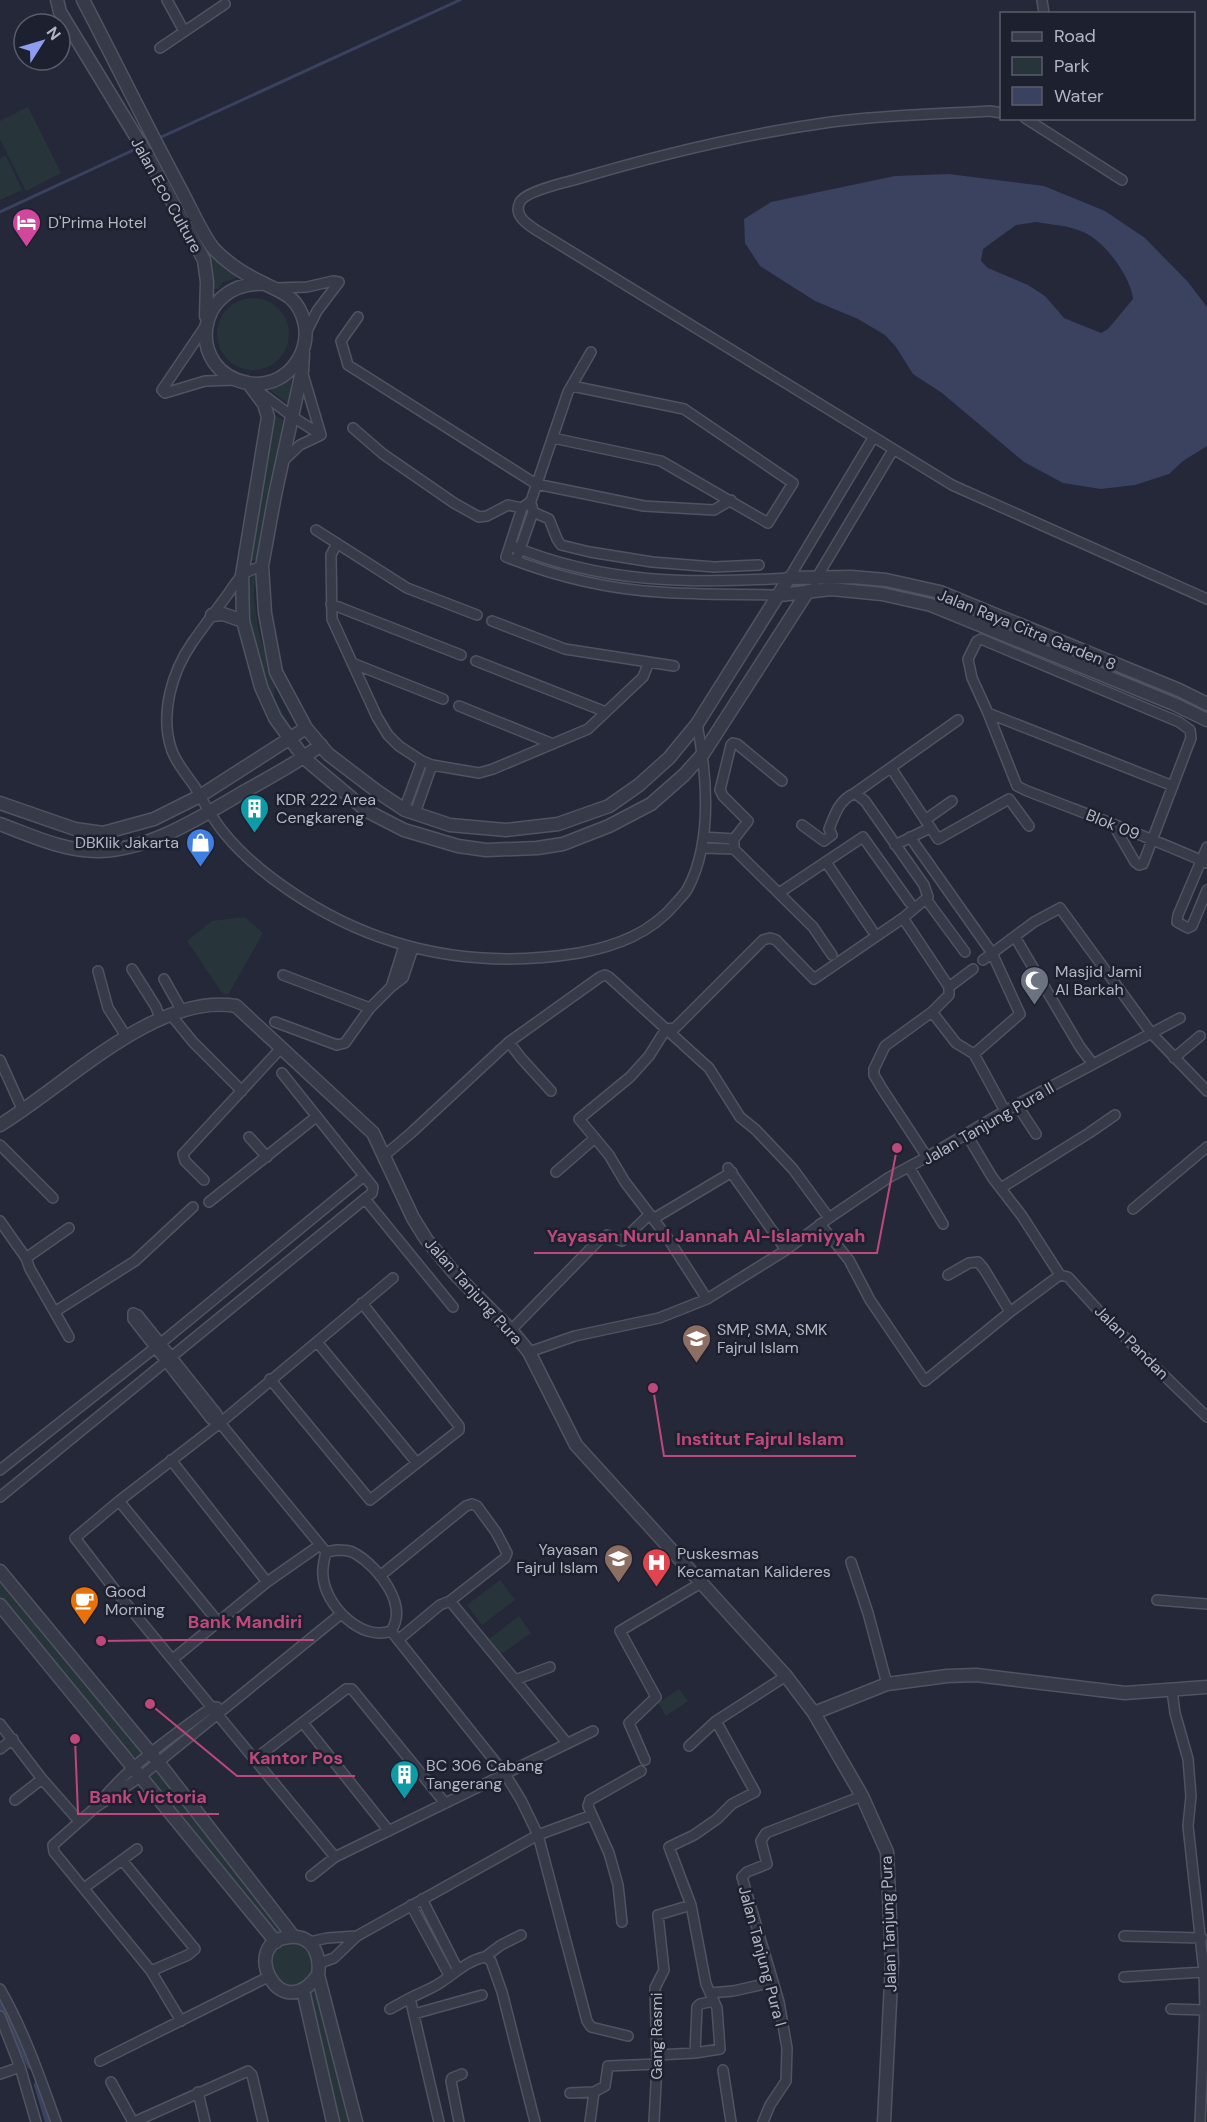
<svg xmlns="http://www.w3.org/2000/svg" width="1207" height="2122" font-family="'DM Sans',sans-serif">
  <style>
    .green { fill: #27353b }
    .water { fill: #3a4260; fill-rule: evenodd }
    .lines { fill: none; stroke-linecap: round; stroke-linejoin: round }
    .stream { stroke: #3a4260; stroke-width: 3 }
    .canal { stroke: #3a4260; stroke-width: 10 }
    .minor-casing { stroke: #505361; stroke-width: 12 }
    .tertiary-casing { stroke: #505361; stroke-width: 15 }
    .minor { stroke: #373b49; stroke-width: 9 }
    .tertiary { stroke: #373b49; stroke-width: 12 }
    .labels { text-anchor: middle; stroke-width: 5; stroke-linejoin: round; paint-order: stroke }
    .street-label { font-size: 16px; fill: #b3b6c5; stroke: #1d202e }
    .poi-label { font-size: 16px; fill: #b3b6c5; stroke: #1d202e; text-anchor: start }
    .leader { fill: none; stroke: #be477b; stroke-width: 2 }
    .callout-dot { fill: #be477b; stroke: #1d202e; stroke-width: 2 }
    .callout-label { font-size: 18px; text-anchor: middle; font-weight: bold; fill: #be477b; stroke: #1d202e; stroke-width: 5; stroke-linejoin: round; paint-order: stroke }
  </style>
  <rect width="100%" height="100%" fill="#242839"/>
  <!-- green -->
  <path class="green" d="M28,107L61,173L26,191L0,139V121Z
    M6,156L22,190L0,200V158Z
    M205,249L219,262L236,273V278L223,282L218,289H215L212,286Z
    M217 334a36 36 0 1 1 72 0a36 36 0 1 1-72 0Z
    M292,375L288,404L267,388Z
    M275,416L284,420V422L257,559L250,562L248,557Z
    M253,575H255L254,595L258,629L275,686L274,697L289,724L288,728L271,700L249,631L247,583Z
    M245,917L263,933L228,995L222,993L187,941L212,921Z
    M0,1571L140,1750V1757L137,1758L133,1755L126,1760L0,1605Z
    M500,1580L515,1600L482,1625L467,1605Z
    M519,1616L531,1633L500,1655L489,1639Z
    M679,1689L688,1701L666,1716L658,1703Z
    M158,1762L276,1914L310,1942L355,2122H333L303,1990L290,1992L265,1966L276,1942L140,1777Z"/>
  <!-- water -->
  <path class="water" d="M949,174L1044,186L1105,211L1145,238L1188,282L1207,307V446L1183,461L1169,474L1135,485L1101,489L1063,483L1024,462L942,393L913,374L896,347L885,335L858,319L815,301L760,266L745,243L744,219L771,202L895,176ZM1036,222C1052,225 1068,225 1083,232C1104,240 1131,277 1133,299L1108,329L1101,333L1064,318L1045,296L1028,285L988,268L981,261L983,249L1016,225Z"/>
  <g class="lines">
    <!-- stream -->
    <path class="stream" d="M157,139L460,0
      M0,212L140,147"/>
    <!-- canal -->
    <path class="canal" d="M0,2002L32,2065
      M39,2085L50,2122"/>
    <defs>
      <path id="minor" d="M167,0L184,31
        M1042,0L1044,14
        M160,48L225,4
        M1002,113L990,111C937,114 883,115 831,122C744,134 658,155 574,180C562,183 525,192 520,202C513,215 527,224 536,230L952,485L1207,599
        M1025,118L1122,180
        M276,288L307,287L333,281L339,282L317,311L306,333
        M358,317L341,341L348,365L536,484L644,506L714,510L731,500
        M206,325L162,390L165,393L205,381L235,380
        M591,352L568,392L531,501L522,508L506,557C554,576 608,589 659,592C699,595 740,594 780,595
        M302,371L321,435
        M257,390L293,417L321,435
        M353,428L383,454L454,503L479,517L487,516L508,505L522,508
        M553,438L661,461L768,523L793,483L684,409L572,386
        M282,462L300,445L321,435
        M533,512L549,519L557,539L561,545L590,552L652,562L714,567L759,565
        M316,530L407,588L477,615
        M337,543L331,555L332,619L377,717L388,735L399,746L422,761L432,765L479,773L493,769L588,729L643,677L649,662
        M510,545C602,584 692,584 789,578L873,438
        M518,555L533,512L532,506
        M262,566C257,568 249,570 244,574C238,578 233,587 228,594C216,610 204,626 192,643C172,672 160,713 171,748C175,762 187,775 195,787C204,803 213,820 225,834C242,855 268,876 290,891C378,951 474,970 579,953C617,946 651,933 676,903C680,898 685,894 688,888C713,840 707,775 697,724
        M814,582L893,450
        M331,604L461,655
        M492,621L565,649L674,666
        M476,661L606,712
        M352,663L443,699
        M459,706L553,744
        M988,713L1173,786
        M891,768L938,839L1009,799L1029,826
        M782,781L737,744L733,743L731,745L720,790L723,796L748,821L734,839V849L813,927L832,955
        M855,793L958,720
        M404,810L422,761
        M415,813L432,765
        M925,820L952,801
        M1113,824L1135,862L1139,865L1143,864L1191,738L1190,730L1179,722L981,639L977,641L968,659L972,678L988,713L1017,786L1025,790C1086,814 1147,836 1207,863
        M704,837L734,839
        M910,837L992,953L1020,1014L974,1054
        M895,845L930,828
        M1207,847L1178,915L1177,922L1188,928L1192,926L1207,890
        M703,848L734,849
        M826,862L872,930
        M779,893L863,837L910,903
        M926,899L965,952
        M903,918L949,987
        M1015,937L1080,1047L1093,1064
        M983,960L1034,922L1060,908L1152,1034L1207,1091
        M132,969L156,1007L160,1019
        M98,971L108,1008L126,1036
        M283,975L370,1008
        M164,979L182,1011
        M391,987L404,946
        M932,1012L956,1043L974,1054L1005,1111
        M171,1015L193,1042L242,1091
        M275,1022L337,1045L345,1043L370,1008L391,987L403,978L413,948
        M509,1042L521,1058L551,1091
        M1174,1058L1200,1036
        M0,1060L23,1111
        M1017,1105L1036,1134
        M967,1135L992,1177L1022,1216L1060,1275L1068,1277L1108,1321L1207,1417
        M249,1137L267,1157
        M0,1145L53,1198
        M385,1155L411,1133L509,1042L600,977L605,975L609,977L666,1029L675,1028L763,940L770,938L776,940L814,979L903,918L928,897L924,885L865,801L855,793C839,800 835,814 829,829L832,835L824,841L802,825
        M927,1157L881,1087L874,1075V1069L885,1046L932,1012L949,995V987L973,969
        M909,1167L943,1224
        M728,1168L786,1250
        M556,1172L595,1138
        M204,1180L185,1161L183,1154L282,1047
        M1001,1188L1089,1133L1115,1115
        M365,1199L453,1307
        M209,1202L316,1117
        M1133,1209L1207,1147
        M653,1219L732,1172
        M0,1221L26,1258L30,1269L69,1337
        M820,1224L849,1260L870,1300L925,1381L1010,1312L1060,1275
        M26,1258L69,1228
        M948,1275L969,1263L978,1262L984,1269L1010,1312
        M707,1299L667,1237L625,1182L609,1155L579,1119L630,1077L649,1056L666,1029L709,1068L740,1117L756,1130L793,1169L829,1218
        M56,1311L135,1261L193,1207
        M133,1313V1319L211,1419L220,1423L326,1552
        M133,1313L138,1315L217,1414L220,1423
        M511,1330L601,1238L607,1235L622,1241L649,1215
        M317,1342L417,1463
        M529,1352L575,1336L659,1318L707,1299L786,1250L829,1218L888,1178L927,1157L1005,1111L1180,1018
        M270,1379L370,1500L459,1430V1426L362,1303
        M171,1460L267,1582
        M0,1470L161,1343L364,1176
        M0,1497L372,1193L373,1187L282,1073
        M119,1501L219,1623
        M337,1550C344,1550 350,1550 356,1554C378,1567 409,1605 391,1631C361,1642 325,1605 323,1576C322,1568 324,1560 326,1552Z
        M851,1562L868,1613L887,1684
        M380,1576L466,1506L472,1504L477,1506L496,1532L507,1553L505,1558L450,1601L440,1605L398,1640
        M1157,1600L1207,1604
        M450,1601L567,1743
        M391,1631L505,1774L521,1800L538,1835L587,2021L591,2027L628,2036
        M173,1659L267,1582L320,1545
        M515,1680L550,1667
        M1172,1690L1175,1713L1188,1759L1191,1796L1188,1826L1204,1972L1205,2010L1200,2122
        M303,1723L389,1831
        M0,1724L42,1779L79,1821
        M689,1746L716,1721
        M0,1749L13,1739
        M255,1759L346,1689H352L445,1803
        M645,1760L629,1723L656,1697L620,1631L701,1583
        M15,1800L42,1779
        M101,1801C131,1764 174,1735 212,1707H217
        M335,1857L115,1590L75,1538L119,1501L220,1423L393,1278
        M122,1860L195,1949L188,1955L151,1971
        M311,1876L335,1857L593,1731
        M84,1888L137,1849
        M422,1899L458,1970
        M411,1905L449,1975
        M622,1922L618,1885L609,1853L588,1806L590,1800L641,1771
        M1124,1936L1202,1938
        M310,1942L327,1938L357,1936
        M485,1957L501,1945L521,1935
        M320,1963L334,1958L357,1936L538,1835L592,1815
        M1124,1977L1204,1972
        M0,1989C24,2031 40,2077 56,2122
        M710,1993L733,1991L773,1982
        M390,2009L410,1998
        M1171,2009L1205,2010
        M414,2014L482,1995
        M0,2016L20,2067L36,2122
        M181,2021L151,1971L54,1852L53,1845L96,1807L140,1777L341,1614
        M695,2053L720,2049L717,2008L706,1984L691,1905L669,1847L694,1835L717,1819L732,1804L755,1792L716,1721L786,1676
        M657,2055L695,2053L697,2007L700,2004L714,2001
        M100,2061L268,1977
        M723,2070L731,2122
        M0,2074L20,2067
        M111,2082L133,2122
        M198,2092L205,2122
        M570,2093L594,2092
        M134,2122L248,2071L252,2075L263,2122
        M439,2122L410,1998C420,1993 431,1989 440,1983C454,1974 468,1960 485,1957L491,1961L502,1992L535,2122
        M459,2122L451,2081L452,2078L462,2074
        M590,2122L594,2092L605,2086L608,2066L657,2064
        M654,2122L657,2064L655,1988L664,1970L658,1915L691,1905
        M763,2122L770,2105L786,2081L787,2048L779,2002L742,1877L747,1872L767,1864L761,1841L766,1833L862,1796"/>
      <path id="tertiary" d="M57,0L60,12L146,153L204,260L207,282L206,316
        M83,0C116,63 147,127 181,190C189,205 204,238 214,249C227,263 246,275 263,283C283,293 297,296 304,321C313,355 283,390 248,383C185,372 194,280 265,284
        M303,353L302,371L275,495L262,566L265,613L276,672L306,728L328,754L378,792L405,810L450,825L506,830L558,824L609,806L639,785L669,758L697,724L789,578L851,577L886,580L940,592L1179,690L1207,704
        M249,384L264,404L268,417L242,575L243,621L261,687L275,718L304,758L367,811L404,830L458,846L486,850L537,848L563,844L609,826L651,804L684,775L703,754L808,591
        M780,595L831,589L882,594L931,605L1174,704L1207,720
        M212,615L223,614L243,621
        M0,803L75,829L103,833L154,819L200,796L306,728
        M0,824C32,836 66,852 100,851C153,849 202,816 247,790C272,776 297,763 321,745
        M0,1125C65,1086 156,992 236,1006L373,1133L413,1218L426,1239L456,1275L511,1330L529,1352L576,1445L786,1676L814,1713L862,1796L887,1852L892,1962L884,2122
        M0,1571L158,1762L293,1936
        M0,1605L276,1942
        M814,1713L887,1684L947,1676L976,1675L1125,1693L1207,1687
        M318,1975C279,2029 238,1940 290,1937C313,1935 321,1956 318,1975L356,2122
        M303,1990L333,2122"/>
    </defs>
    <!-- minor casing -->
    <use href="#minor" class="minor-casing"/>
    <!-- tertiary casing -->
    <use href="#tertiary" class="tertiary-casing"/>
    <!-- minor -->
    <use href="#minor" class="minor"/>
    <!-- tertiary -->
    <use href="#tertiary" class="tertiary"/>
  </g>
  <!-- icons -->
  <defs>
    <symbol id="hotel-pin" viewBox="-11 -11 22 30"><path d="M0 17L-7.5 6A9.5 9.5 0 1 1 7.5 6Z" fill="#d1479c" stroke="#1d202e"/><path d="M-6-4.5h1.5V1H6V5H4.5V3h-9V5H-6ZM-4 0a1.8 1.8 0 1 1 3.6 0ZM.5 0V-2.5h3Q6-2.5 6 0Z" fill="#fff"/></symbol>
    <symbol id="building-pin" viewBox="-11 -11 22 30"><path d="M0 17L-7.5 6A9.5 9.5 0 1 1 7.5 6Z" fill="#0f9aa8" stroke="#1d202e"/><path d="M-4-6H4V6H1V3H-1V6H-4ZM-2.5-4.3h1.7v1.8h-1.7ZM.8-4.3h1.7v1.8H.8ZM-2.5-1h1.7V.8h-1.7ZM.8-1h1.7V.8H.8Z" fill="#fff"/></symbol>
    <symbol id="shop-pin" viewBox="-11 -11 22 30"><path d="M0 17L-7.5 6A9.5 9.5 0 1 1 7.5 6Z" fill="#3f7fe0" stroke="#1d202e"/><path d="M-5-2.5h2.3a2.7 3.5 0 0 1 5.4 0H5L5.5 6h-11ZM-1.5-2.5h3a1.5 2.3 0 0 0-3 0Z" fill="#fff"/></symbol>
    <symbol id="mosque-pin" viewBox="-11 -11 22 30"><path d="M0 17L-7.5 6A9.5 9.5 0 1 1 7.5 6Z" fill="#6b7280" stroke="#1d202e"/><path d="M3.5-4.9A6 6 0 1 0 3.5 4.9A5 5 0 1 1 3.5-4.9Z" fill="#fff"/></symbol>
    <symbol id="school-pin" viewBox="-11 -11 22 30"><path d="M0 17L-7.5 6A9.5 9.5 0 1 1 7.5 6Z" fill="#8d6e63" stroke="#1d202e"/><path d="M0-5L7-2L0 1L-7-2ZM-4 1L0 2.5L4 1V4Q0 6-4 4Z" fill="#fff"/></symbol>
    <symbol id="hospital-pin" viewBox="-11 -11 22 30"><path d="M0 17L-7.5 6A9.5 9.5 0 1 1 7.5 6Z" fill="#e0444e" stroke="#1d202e"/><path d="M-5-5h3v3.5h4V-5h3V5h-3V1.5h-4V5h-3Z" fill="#fff"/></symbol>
    <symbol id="cafe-pin" viewBox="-11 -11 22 30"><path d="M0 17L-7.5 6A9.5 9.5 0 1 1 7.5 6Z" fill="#e8710a" stroke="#1d202e"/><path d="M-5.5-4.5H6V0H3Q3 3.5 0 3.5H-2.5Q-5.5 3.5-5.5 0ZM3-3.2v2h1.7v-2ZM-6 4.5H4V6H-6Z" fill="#fff"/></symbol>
  </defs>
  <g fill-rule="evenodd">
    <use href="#hotel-pin" x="10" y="206" width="33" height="45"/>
    <use href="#building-pin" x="238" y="792" width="33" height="45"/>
    <use href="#shop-pin" x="184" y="826" width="33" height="45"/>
    <use href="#mosque-pin" x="1018" y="964" width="33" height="45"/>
    <use href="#school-pin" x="680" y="1322" width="33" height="45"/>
    <use href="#school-pin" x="602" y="1542" width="33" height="45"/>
    <use href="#hospital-pin" x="640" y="1546" width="33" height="45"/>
    <use href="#cafe-pin" x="68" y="1584" width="33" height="45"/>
    <use href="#building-pin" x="388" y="1758" width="33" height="45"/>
  </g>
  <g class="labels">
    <!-- street labels -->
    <g class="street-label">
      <text transform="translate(167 195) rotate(61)" y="6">Jalan Eco Culture</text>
      <text transform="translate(1027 629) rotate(22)" y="6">Jalan Raya Citra Garden 8</text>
      <text transform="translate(1113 824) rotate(22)" y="6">Blok 09</text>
      <text transform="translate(988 1123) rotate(-30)" y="6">Jalan Tanjung Pura II</text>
      <text transform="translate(474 1291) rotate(48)" y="6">Jalan Tanjung Pura</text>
      <text transform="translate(1132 1342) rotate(45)" y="6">Jalan Pandan</text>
      <text transform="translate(888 1924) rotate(-92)" y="6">Jalan Tanjung Pura</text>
      <text transform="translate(763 1956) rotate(75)" y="6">Jalan Tanjung Pura I</text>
      <text transform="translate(656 2036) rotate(-90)" y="6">Gang Rasmi</text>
    </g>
    <!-- poi labels -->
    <g class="poi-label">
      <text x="48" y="228">D'Prima Hotel</text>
      <text x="276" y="805">KDR 222 Area<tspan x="276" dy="18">Cengkareng</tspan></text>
      <text x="179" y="848" text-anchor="end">DBKlik Jakarta</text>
      <text x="1055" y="977">Masjid Jami<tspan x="1055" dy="18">Al Barkah</tspan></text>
      <text x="717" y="1335">SMP, SMA, SMK<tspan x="717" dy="18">Fajrul Islam</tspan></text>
      <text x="598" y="1555" text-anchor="end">Yayasan<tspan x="598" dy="18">Fajrul Islam</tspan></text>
      <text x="677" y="1559">Puskesmas<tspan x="677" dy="18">Kecamatan Kalideres</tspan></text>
      <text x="105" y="1597">Good<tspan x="105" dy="18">Morning</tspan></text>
      <text x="426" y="1771">BC 306 Cabang<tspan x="426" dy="18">Tangerang</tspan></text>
    </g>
  </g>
  <!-- callouts -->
  <path class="leader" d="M897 1148L877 1253H534M653 1388L664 1456H856M101 1641L176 1640H314M150 1704L237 1776H355M75 1739L78 1814H219"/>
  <g class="callout-dot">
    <circle cx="897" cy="1148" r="6"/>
    <circle cx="653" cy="1388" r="6"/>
    <circle cx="101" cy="1641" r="6"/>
    <circle cx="150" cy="1704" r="6"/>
    <circle cx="75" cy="1739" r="6"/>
  </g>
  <g class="callout-label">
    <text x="706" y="1242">Yayasan Nurul Jannah Al-Islamiyyah</text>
    <text x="760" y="1445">Institut Fajrul Islam</text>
    <text x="245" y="1628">Bank Mandiri</text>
    <text x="296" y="1764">Kantor Pos</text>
    <text x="148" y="1803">Bank Victoria</text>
  </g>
  <!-- legend -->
  <rect x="1000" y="12" width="195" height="108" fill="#1d202e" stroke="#595c6a" stroke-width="1.5"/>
  <rect x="1012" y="32" width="30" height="9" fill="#373b49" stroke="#595c6a" stroke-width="1.5"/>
  <text x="1054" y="42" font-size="18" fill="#b3b6c5">Road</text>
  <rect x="1012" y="57" width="30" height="18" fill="#27353b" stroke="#595c6a" stroke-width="1.5"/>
  <text x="1054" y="72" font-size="18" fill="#b3b6c5">Park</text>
  <rect x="1012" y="87" width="30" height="18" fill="#3a4260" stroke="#595c6a" stroke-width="1.5"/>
  <text x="1054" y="102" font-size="18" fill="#b3b6c5">Water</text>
  <!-- north arrow -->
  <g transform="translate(42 42) rotate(53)"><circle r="28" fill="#1d202e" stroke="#595c6a" stroke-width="1.5"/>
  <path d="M0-4.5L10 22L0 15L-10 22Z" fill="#8e9eef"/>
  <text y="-9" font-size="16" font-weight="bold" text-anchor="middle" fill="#b3b6c5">N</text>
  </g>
</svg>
